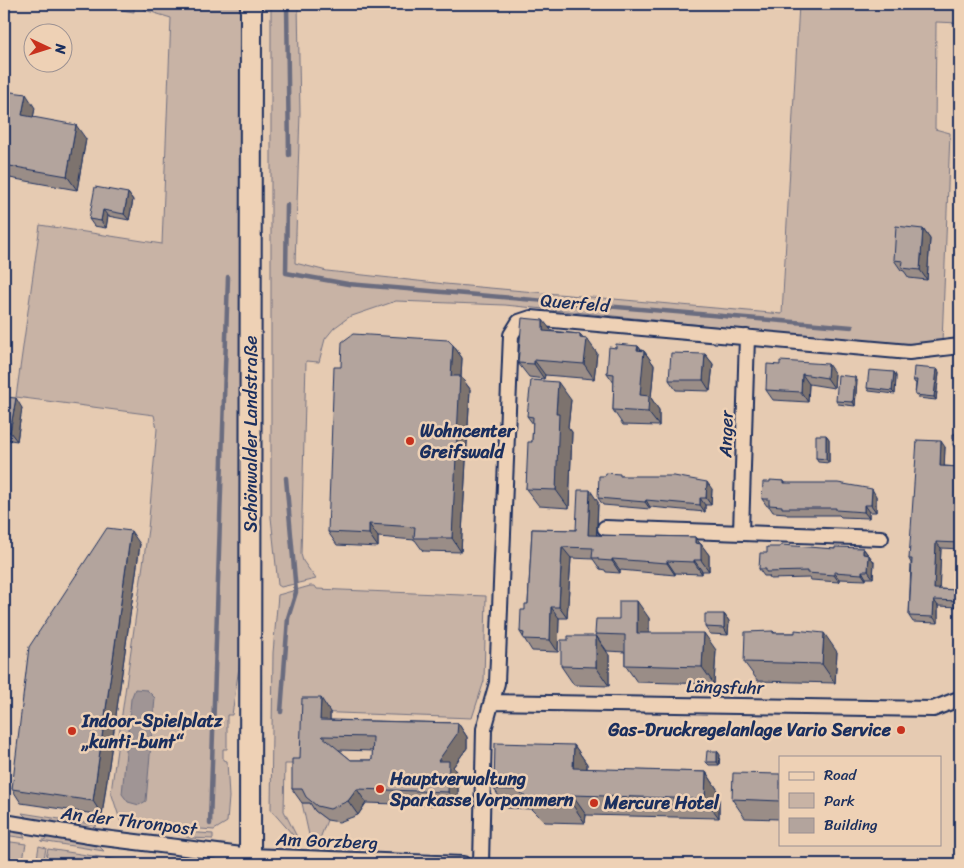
<svg xmlns="http://www.w3.org/2000/svg" width="964" height="868" font-family="Sriracha,sans-serif">
  <style>
    .green { fill: #c8b3a5; stroke: #727182 }
    .water { fill: #a09595; stroke: #6b6c7f }
    .lines { fill: none; stroke-linecap: round; stroke-linejoin: round }
    .stream { stroke: #6b6c7f; stroke-width: 4.5 }
    .minor-casing { stroke: #1b2f5e; stroke-width: 18 }
    .secondary-casing { stroke: #1b2f5e; stroke-width: 24 }
    .minor { stroke: #eed1b5; stroke-width: 14 }
    .secondary { stroke: #eed1b5; stroke-width: 20 }
    .wall { fill: #9a8d87; stroke: #1b2f5e; fill-rule: evenodd }
    .shaded-wall { fill: #7d736e; stroke: #1b2f5e }
    .building { fill: #b3a49d; stroke: #1b2f5e; fill-rule: evenodd }
    .poi-dot { fill: #c8321e; stroke: #eed1b5; stroke-width: 2 }
    .labels { text-anchor: middle; stroke-width: 5; stroke-linejoin: round; paint-order: stroke }
    .street-label { font-size: 18px; fill: #1b2f5e; stroke: #eed1b5 }
    .poi-label { font-size: 18px; font-weight: bold; fill: #1b2f5e; stroke: #eed1b5; text-anchor: start }
  </style>
  <rect width="100%" height="100%" fill="#e6cbb2"/>
  <filter id="ink" filterUnits="userSpaceOnUse"><feTurbulence type="fractalNoise" baseFrequency=".02" numOctaves="2"/><feDisplacementMap in="SourceGraphic" scale="10" xChannelSelector="R" yChannelSelector="G"/><feConvolveMatrix kernelMatrix="1 2 1 2 8 2 1 2 1" color-interpolation-filters="sRGB"/></filter>
  <g filter="url(#ink)">
    <!-- green -->
    <path class="green" d="M84,4H134V12Z
      M135,4H243V562L239,667L232,715H227V749H223V760L227,761L229,797L227,822L214,830L121,823L111,792L148,529L157,429L154,415L16,397L40,225L162,244L171,18L148,11Z
      M271,4H298L300,113L295,263L327,271L445,284L782,314L799,4H960V23L936,22L935,129L950,133L942,342L908,346L505,305L396,301L349,317L334,328L325,339L319,362L306,361L301,554L303,561L316,579L281,587L278,585L271,517Z
      M310,586H315L317,589L486,596L484,681L472,718L312,712L310,764H285L284,811L300,843L271,810L273,653L278,595Z
      M302,803H311L315,811L327,820L318,844H311Z
      M22,813L97,825L92,829L28,819Z
      M4,829L22,832L25,838L4,835Z
      M171,831L213,834V839L189,838Z
      M50,837L99,846L104,851L41,841Z
      M4,841L26,844L22,864H4Z
      M39,846L46,848L43,864H36Z
      M48,849L119,860C105,868 64,861 46,858Z
      M173,858L211,862V864L170,862Z"/>
    <!-- water -->
    <path class="water" d="M135,689L147,690L155,698L146,801L139,805L128,802L122,794L131,699Z"/>
    <g class="lines">
      <!-- stream -->
      <path class="stream" d="M287,4L289,155
        M287,205L286,273L348,284L852,327
        M281,712L288,618L296,592L286,478
        M210,824L228,277"/>
      <defs>
        <path id="minor" d="M605,528L881,538
          M741,532L747,337
          M492,702L933,709L956,700
          M4,822L95,837L250,856L463,864
          M481,864L484,729L497,683L511,335L519,322L531,318L909,352L960,346"/>
        <path id="secondary" d="M250,864L251,4"/>
      </defs>
      <!-- minor casing -->
      <use href="#minor" class="minor-casing"/>
      <!-- secondary casing -->
      <use href="#secondary" class="secondary-casing"/>
      <!-- minor -->
      <use href="#minor" class="minor"/>
      <!-- secondary -->
      <use href="#secondary" class="secondary"/>
    </g>
    <!-- wall -->
    <path class="wall" d="M4,91L35,108L33,117L86,139L77,190L4,177Z
      M128,193L133,200L129,220L108,216L106,228L94,226L89,219Z
      M923,229L930,239L927,280L909,278L904,271L901,270L894,260Z
      M552,331L580,334L597,353L594,379L545,375L544,379L529,377L518,363Z
      M453,345L462,358L461,377L470,389L461,552L423,551L415,540L378,537V547L337,545L328,532Z
      M638,346L641,350L644,351L654,365L651,398L659,410V426L623,425L613,410L614,383L607,373L616,348Z
      M705,354L713,364L710,391L676,390L669,380Z
      M780,365L835,374L834,388L809,384L808,402L773,400L766,390Z
      M937,369L939,372L936,400L918,398L915,395L916,383H915L913,380Z
      M894,372L896,376L895,394L869,391L867,388Z
      M857,380L855,406L838,404L836,401Z
      M4,397L22,408L17,441L4,439Z
      M571,400L568,427L572,432L569,508L539,506L526,489L532,442L533,424L527,416Z
      M960,434V448H955L953,445Z
      M826,435L829,439V463L818,462L816,458Z
      M945,447L944,466L960,467V549L941,548L939,589L960,590V607L938,606V623L913,622L909,616L911,563L909,559Z
      M621,476L712,489L711,505H705V512L650,507V509L603,505L598,498Z
      M784,481L785,483L876,496V512H869V518L841,517L839,515H787L786,513L773,512L769,506H767L762,499L770,482Z
      M598,502L597,535L695,537L709,555V571H702V574L675,573V575L620,570V573L606,572L605,570L600,569L593,559L571,558L567,618H559L558,652L532,651L520,632L525,610L528,604L532,529L576,530Z
      M140,544L102,815L21,803L12,789Z
      M780,547L835,549L863,548L874,562L873,578H866V580L839,579V582L811,580L810,578L770,579L769,576H764L759,569L767,553Z
      M724,614L729,621L728,635L710,634L705,627Z
      M649,618V633L716,650L714,684L637,682L625,665V652L607,651L595,634L619,619Z
      M773,631L775,633H795L837,652L835,683L758,681L744,662Z
      M609,655V686L574,685L561,666Z
      M330,712V720L458,723L467,737V748L453,767L458,775V806L366,803L358,815L339,822L327,820L315,811L310,803H302L292,789L300,759ZM339,750L373,751L372,760H351Z
      M574,745L587,764V769L706,772L719,792V818L586,815L585,823L545,822L532,809L507,808L494,789Z
      M717,751L720,755L719,765H709L706,762Z
      M780,774V819L745,818L732,799Z"/>
    <!-- shaded-wall -->
    <path class="shaded-wall" d="M26,94L35,108L31,129L22,115Z
      M76,125L86,139L77,190L67,176Z
      M128,193L133,200L129,220L124,214Z
      M103,210L108,216L106,228L101,221Z
      M923,229L930,239L927,280L920,270Z
      M543,320L554,334L543,331Z
      M580,334L586,343L587,339L597,353L594,379L584,364L580,338Z
      M453,345L462,358L461,377L470,389L461,552L452,538L451,376Z
      M638,346L644,354V351L654,365L651,398L659,410V426L648,412L640,395Z
      M705,354L713,364L710,391L703,380Z
      M534,360L545,375L544,379L534,364Z
      M828,364L835,374L834,388L827,378Z
      M937,369L939,372L936,400L934,397Z
      M894,372L896,376L895,394L892,391Z
      M802,374L809,384L808,402L801,392Z
      M855,377L857,380L855,406L853,402Z
      M558,382L571,400L568,427L572,432L569,508L556,490V414Z
      M16,398L22,408L17,441L10,432Z
      M826,435L829,439V463L826,459Z
      M941,441L945,447L944,472L940,466Z
      M707,482L712,489L711,505L706,498Z
      M872,489L876,496V512L871,505Z
      M590,490L598,502L596,546L588,535Z
      M4,491L9,498L4,533Z
      M700,498L705,505V512L700,505Z
      M646,500L650,507V509L645,502Z
      M864,505L869,512V518L864,512Z
      M369,524L378,537V547L369,534Z
      M131,531L140,544L102,815L93,801Z
      M695,537L701,545V544L709,555V571L701,560L695,543Z
      M936,542L941,548L939,595L934,589Z
      M562,547L571,558L567,618L559,607Z
      M863,548L868,555L863,554Z
      M869,555L874,562L873,578L868,571Z
      M612,559L620,570V573L612,561Z
      M694,560L702,571V574L694,562Z
      M667,561L675,573V575L667,563Z
      M862,571L866,578V580L862,574Z
      M834,572L839,579V582L834,575Z
      M934,600L938,606V623L933,617Z
      M637,601L649,618V650L637,633Z
      M551,607L559,618L558,652L550,640Z
      M724,614L729,621L728,635L724,628Z
      M704,633L716,650L714,684L702,667Z
      M824,633L837,652L835,683L822,664Z
      M596,636L609,655V686L596,667Z
      M321,698L330,712V733L320,720Z
      M458,723L467,737V748L453,767L458,775V806L448,792L438,761Z
      M574,745L587,764L586,788L573,768Z
      M717,751L720,755L719,765L717,762Z
      M706,772L719,792V818L705,799Z
      M357,789L366,803L358,815L348,801Z
      M572,795L586,815L585,823L572,804Z"/>
    <!-- building -->
    <path class="building" d="M4,91L26,94L22,115L76,125L67,176L4,165Z
      M95,187L128,193L124,214L103,210L101,221L89,219Z
      M896,226L923,229L920,270L902,268L903,261L894,260Z
      M522,318L543,320V331L580,334V338L587,339L584,364L534,360V364L518,363Z
      M353,334L448,340L453,345L451,376H460L452,538H414L415,527L369,524V534L328,532L334,367H341L342,342Z
      M616,344L638,346L637,350L644,351L640,395L649,396L648,412L613,410L614,374L607,373L609,347L616,348Z
      M671,353L705,354L703,380H669Z
      M780,361L828,364L827,378L802,374L801,392L766,390L767,364L780,365Z
      M914,367L937,369L934,397L915,395L917,380H913Z
      M869,370L894,372L892,391L867,388Z
      M838,375L855,377L853,402L836,401Z
      M959,376H960V388H958Z
      M531,380L558,382L556,414H559L556,490L526,489L528,442H532L533,417L527,416Z
      M4,397L16,398L10,432L4,431Z
      M953,434H960V445H953Z
      M816,435H826V459L816,458Z
      M917,440L941,441L940,466L960,467V543L936,542L934,589L960,590V601L934,600L933,617L909,616L912,559H909Z
      M606,473L620,474V476H674L707,482L706,498H700V505L646,500L645,502L598,498L599,476H605Z
      M770,480L784,481V483H838L872,489L871,505H864V512L836,510V508H782V506L769,505V499H762L763,482H770Z
      M578,490H590L588,535L695,537V543L701,544V560H694V562L667,561V563L612,559V561L598,560V558H592L593,548L562,547L559,607H551L550,640L523,639L524,633L520,632L521,610H525V604H528L532,529L576,530Z
      M107,528L131,531L93,801L12,789L29,647Z
      M781,545L835,549V547L863,548V554L869,555L868,571H862V574L834,572V575L807,573V571L766,572V569H759L760,553H767V547H780Z
      M619,601H637V633H704L702,667L625,665V635L595,634L596,619H619Z
      M705,614H724V628L705,627Z
      M795,630L824,633L822,664L744,662L745,632L773,631V633H795Z
      M568,636H596V667L561,666V640H568Z
      M302,698H321L320,720L458,723L457,734L438,761H449L448,792L357,789L348,801L330,809L317,806L306,797L302,789H292V759H300ZM322,736L373,737L372,760H351Z
      M495,743L574,745L573,768L706,772L705,799L572,795V804L532,803L518,790L494,789Z
      M707,751H717V762H706Z
      M733,773L780,774V801L732,799Z"/>
  </g>
  <!-- markers -->
  <g class="poi-dot">
    <circle cx="410" cy="441" r="5"/>
    <circle cx="901" cy="730" r="5"/>
    <circle cx="72" cy="731" r="5"/>
    <circle cx="380" cy="789" r="5"/>
    <circle cx="594" cy="803" r="5"/>
  </g>
  <g class="labels">
    <!-- street labels -->
    <g class="street-label">
      <text transform="translate(575 303) rotate(5)" y="6">Querfeld</text>
      <text transform="translate(251 434) rotate(-90)" y="6">Schönwalder Landstraße</text>
      <text transform="translate(726 434) rotate(-88)" y="6">Anger</text>
      <text transform="translate(725 687) rotate(1)" y="6">Längsfuhr</text>
      <text transform="translate(129 821) rotate(7)" y="6">An der Thronpost</text>
      <text transform="translate(327 841) rotate(2)" y="6">Am Gorzberg</text>
    </g>
    <!-- poi labels -->
    <g class="poi-label">
      <text x="420" y="437">Wohncenter<tspan x="420" dy="21">Greifswald</tspan></text>
      <text x="82" y="727">Indoor-Spielplatz<tspan x="82" dy="21">„kunti-bunt“</tspan></text>
      <text x="891" y="736" text-anchor="end">Gas-Druckregelanlage Vario Service</text>
      <text x="390" y="785">Hauptverwaltung<tspan x="390" dy="21">Sparkasse Vorpommern</tspan></text>
      <text x="604" y="809">Mercure Hotel</text>
    </g>
  </g>
  <!-- margin -->
  <rect width="964" height="868" fill="none" stroke="#eed1b5" stroke-width="20"/>
  <rect x="10" y="10" width="944" height="848" fill="none" stroke="#1b2f5e" stroke-width="2" filter="url(#ink)"/>
  <!-- legend -->
  <rect x="779" y="756" width="162" height="90" fill="#eed1b5" stroke="#9a9092"/>
  <rect x="789" y="772" width="25" height="8" fill="#eed1b5" stroke="#9a9092"/>
  <text x="824" y="780" font-size="15" fill="#1b2f5e">Road</text>
  <rect x="789" y="793" width="25" height="15" fill="#c8b3a5" stroke="#9a9092"/>
  <text x="824" y="806" font-size="15" fill="#1b2f5e">Park</text>
  <rect x="789" y="818" width="25" height="15" fill="#b3a49d" stroke="#9a9092"/>
  <text x="824" y="830" font-size="15" fill="#1b2f5e">Building</text>
  <!-- north arrow -->
  <g transform="translate(48 48) rotate(94)"><circle r="24" fill="#eed1b5" stroke="#9a9092"/>
  <path d="M0-4L9 19L0 12L-9 19Z" fill="#c8321e"/>
  <text y="-8" font-size="14" font-weight="bold" text-anchor="middle" fill="#1b2f5e">N</text>
  </g>
</svg>
